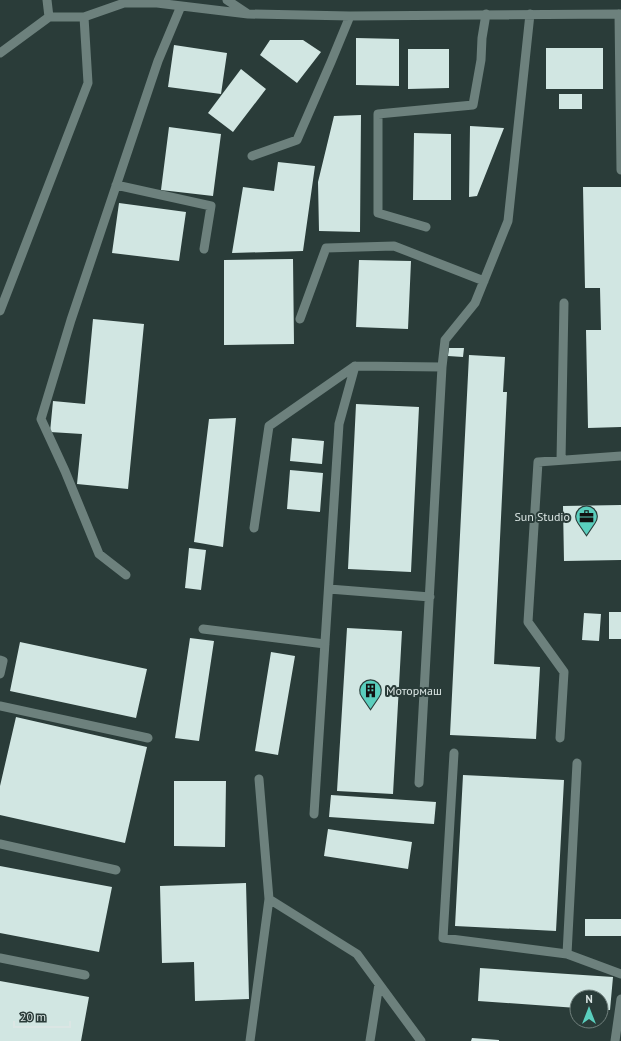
<svg xmlns="http://www.w3.org/2000/svg" width="621" height="1041" font-family="'PT Sans',sans-serif">
  <style>
    .building { fill: #d1e6e2 }
    .lines { fill: none; stroke-linecap: round; stroke-linejoin: round }
    .lane { stroke: #6d817d; stroke-width: 9 }
    .labels { text-anchor: middle; stroke-width: 4; stroke-linejoin: round; paint-order: stroke }
    .poi-label { font-size: 12px; fill: #dbe6e4; stroke: #2a3c39; text-anchor: end }
  </style>
  <rect width="100%" height="100%" fill="#2a3c39"/>
  <!-- building -->
  <path class="building" d="M356,38L399,39V86L356,85Z
    M270,40H303L321,52L297,83L260,55Z
    M174,45L227,53L221,94L168,87Z
    M546,48H603V89H546Z
    M408,49H449V88L408,89Z
    M241,69L266,89L233,132L208,113Z
    M559,94H582V109H559Z
    M361,115L360,232L319,231L318,182L334,116Z
    M470,126L504,128L477,196L469,197Z
    M169,127L221,134L213,196L161,190Z
    M414,133L451,134V200H413Z
    M278,162L315,166L303,251L232,253L243,187L274,191Z
    M583,187H621V427L588,428L586,330H601L600,288H585Z
    M119,203L186,212L179,261L112,253Z
    M293,259L294,344L224,345V260Z
    M359,260L411,261L408,329L356,327Z
    M93,319L144,324L128,489L77,484L82,434L50,432L53,401L85,404Z
    M449,348H464L463,357L448,356Z
    M469,355L505,357L503,392H507L494,664L540,667L536,739L450,735Z
    M356,404L419,407L411,572L348,569Z
    M236,418L223,547L194,542L209,419Z
    M292,438L324,441L322,464L290,461Z
    M290,470L323,473L320,512L287,509Z
    M621,505V560L564,561L563,506Z
    M189,548L206,550L201,590L185,588Z
    M609,612H621V639H609Z
    M584,613L601,614L599,641L582,640Z
    M347,628L402,631L393,794L337,791Z
    M190,638L214,641L199,741L175,738Z
    M20,642L147,669L136,718L10,691Z
    M271,652L295,656L278,755L255,751Z
    M16,717L147,747L125,843L0,815V786Z
    M463,775L564,780L556,931L455,926Z
    M174,781H226L225,847L174,846Z
    M331,795L436,802L434,824L329,817Z
    M328,829L412,842L408,869L324,856Z
    M0,866L112,887L99,952L0,933Z
    M246,883L249,999L195,1001L194,962L162,963L160,886Z
    M585,919H621V936H585Z
    M480,968L613,977L610,1010H601V997H577V1008L478,1001Z
    M0,981L89,997L81,1041H0Z
    M472,1038L499,1040V1041H471Z"/>
  <g class="lines">
    <!-- lane -->
    <path class="lane" d="M47,0L49,17
      M227,0L248,14L350,16L621,14
      M619,14L621,170
      M0,53L49,17H84
      M252,156L297,140L331,62L350,16
      M116,185L211,206L204,249
      M426,227L378,213V114L473,105L481,60L482,38L486,14
      M0,311L88,83L84,17L124,3H157L248,14
      M300,319L326,248L394,246L484,281
      M561,460L564,303
      M254,528L269,426L355,366
      M126,575L99,554L65,471L41,419L71,320L158,61L181,6
      M329,589L430,597
      M203,629L325,644
      M0,660L3,661L0,674
      M0,706L148,738
      M560,738L564,672L528,622L538,462L621,456
      M454,753L443,938L567,954L621,974
      M259,779L269,899L357,954L421,1041
      M419,783L442,367L445,340L475,303L508,221L530,14
      M314,814L339,424L355,366L442,367
      M0,844L116,870
      M567,954L577,763
      M0,958L85,975
      M250,1041L269,899
      M370,1041L379,984
      M615,1041L621,999"/>
  </g>
  <!-- icons -->
  <defs>
    <symbol id="office-pin" viewBox="-11 -11 22 30"><path d="M0 17L-7.5 6A9.5 9.5 0 1 1 7.5 6Z" fill="#5acebd" stroke="#2a3c39"/><path d="M-6-3h4V-5.5h4V-3h4V5H-6ZM-1-4.5V-3h2v-1.5ZM-6 0V1H6V0Z" fill="#111"/></symbol>
    <symbol id="building-pin" viewBox="-11 -11 22 30"><path d="M0 17L-7.5 6A9.5 9.5 0 1 1 7.5 6Z" fill="#5acebd" stroke="#2a3c39"/><path d="M-4-6H4V6H1V3H-1V6H-4ZM-2.5-4.3h1.7v1.8h-1.7ZM.8-4.3h1.7v1.8H.8ZM-2.5-1h1.7V.8h-1.7ZM.8-1h1.7V.8H.8Z" fill="#111"/></symbol>
  </defs>
  <g fill-rule="evenodd">
    <use href="#office-pin" x="574" y="504" width="25" height="34"/>
    <use href="#building-pin" x="358" y="678" width="25" height="34"/>
  </g>
  <g class="labels">
    <!-- poi labels -->
    <g class="poi-label">
      <text x="570" y="521">Sun Studio</text>
      <text x="386" y="695" text-anchor="start">Мотормаш</text>
    </g>
  </g>
  <!-- north arrow -->
  <g transform="translate(589 1009)"><circle r="19" fill="#2a3c39" stroke="#71807d"/>
  <path d="M0-3L7 15L0 10L-7 15Z" fill="#5acebd"/>
  <text y="-6" font-size="11" font-weight="bold" text-anchor="middle" fill="#dbe6e4">N</text>
  </g>
  <!-- scale -->
  <path d="M14 1021v6h56v-6" fill="none" stroke="#dbe6e4" stroke-width="2"/>
  <text x="20" y="1021" font-size="12" fill="#dbe6e4" stroke="#2a3c39" stroke-width="3" paint-order="stroke">20 m</text>
</svg>
